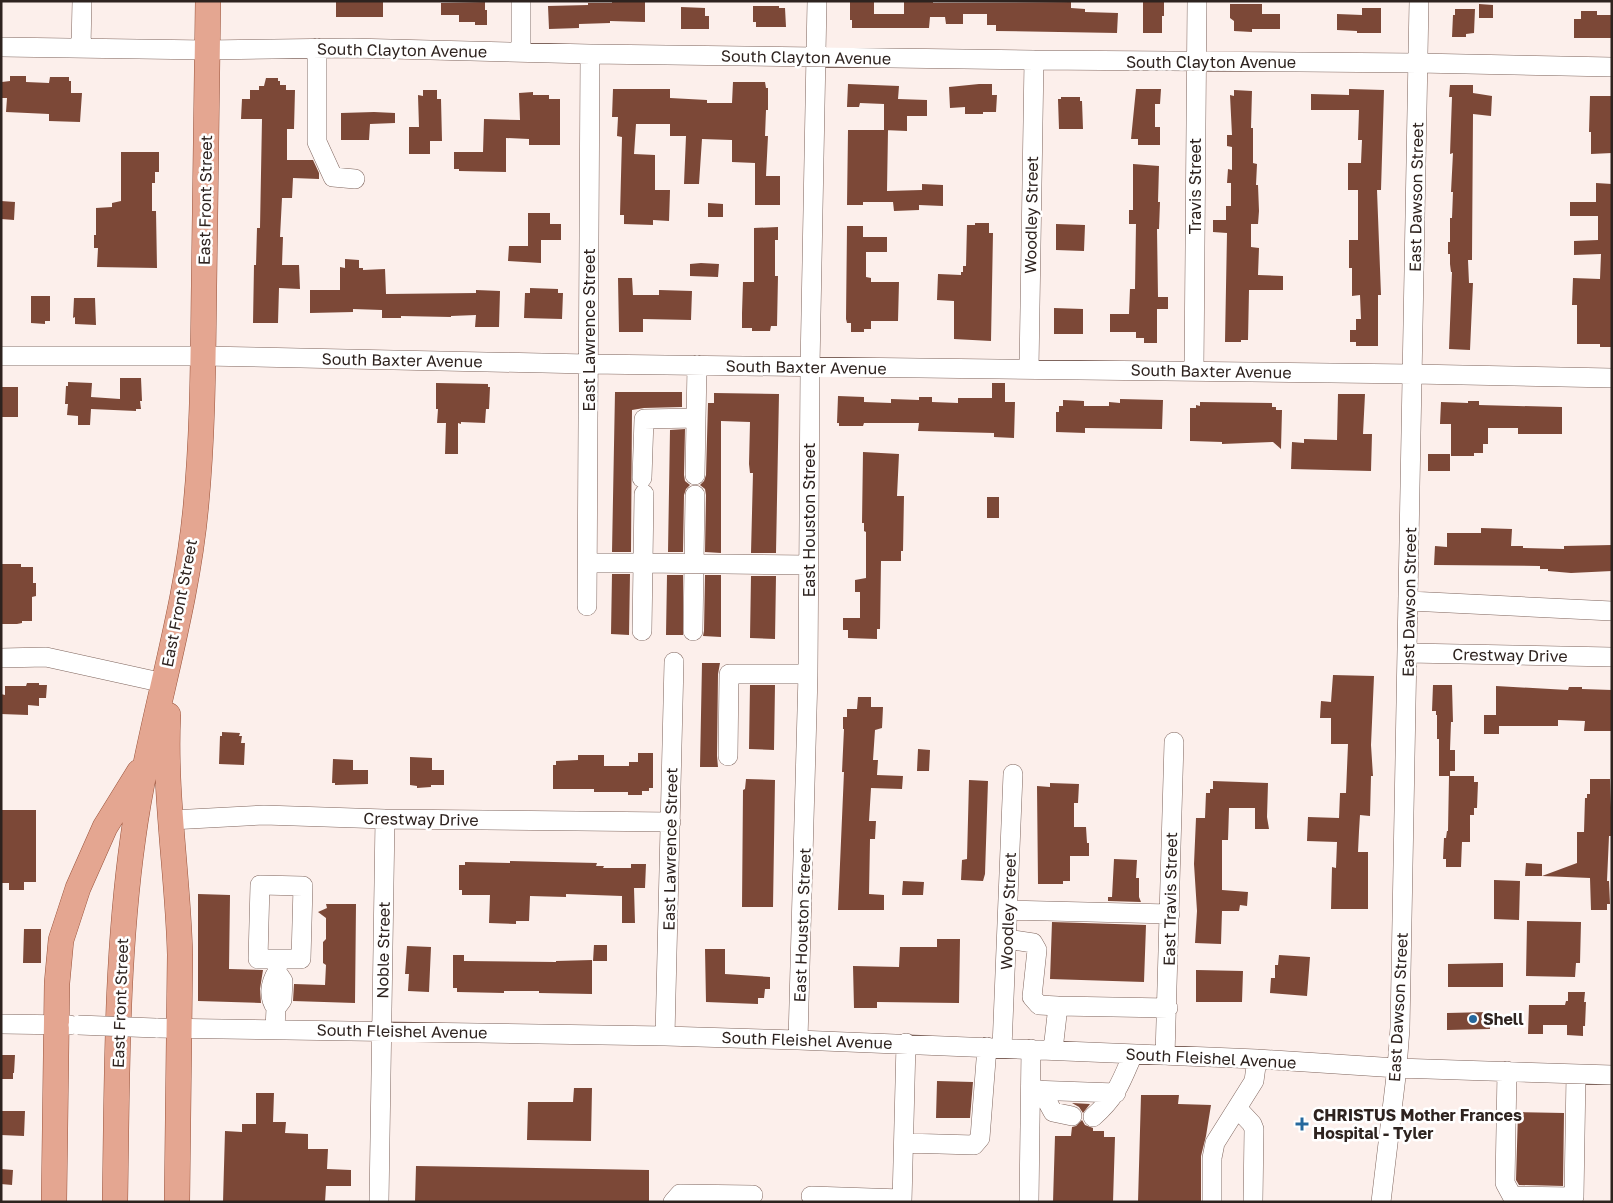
<svg xmlns="http://www.w3.org/2000/svg" width="1613" height="1203" font-family="'Golos Text',sans-serif">
  <style>
    .building { fill: #7c4837 }
    .lines { fill: none; stroke-linecap: round; stroke-linejoin: round }
    .minor-casing { stroke: #7f655d; stroke-width: 20 }
    .major-casing { stroke: #99523a; stroke-width: 26 }
    .minor { stroke: #fff; stroke-width: 19 }
    .major { stroke: #e4a691; stroke-width: 25 }
    .minor-bridge-casing { stroke: #7f655d; stroke-width: 20; stroke-linecap: butt }
    .minor-bridge { stroke: #fff; stroke-width: 19 }
    .poi-dot { fill: #25689d; stroke: #fff; stroke-width: 2 }
    .labels { text-anchor: middle; stroke-width: 5; stroke-linejoin: round; paint-order: stroke }
    .street-label { font-size: 16px; fill: #2e231f; stroke: #fff }
    .poi-label { font-size: 16px; font-weight: bold; fill: #2e231f; stroke: #fff; text-anchor: start }
  </style>
  <rect width="100%" height="100%" fill="#fcefeb"/>
  <!-- building -->
  <path class="building" d="M336,1H383V17H336Z
    M612,1H645V22L610,21V23L579,24V28L549,29L548,6L588,5V3H612Z
    M850,1H874V14H904V1H933V3L1071,2V8L1085,9V12L1118,13L1117,33L996,31V25H987V14H963V24H946L945,17H930L929,28H852V20H850Z
    M1143,1H1164V16H1162V33H1143Z
    M485,2V10H487V25H475V22H459V15H441V3Z
    M1230,4H1262V14H1280V29H1252V32L1234,31V21L1230,18Z
    M1479,4L1493,5V18H1479Z
    M753,6H779V8H785L786,27H756V22H753Z
    M681,7L705,8V16H709V29H681Z
    M1362,8H1381V33H1357V31L1337,30V14L1362,15Z
    M1455,9H1475L1474,33L1466,34V37H1452L1453,15H1455Z
    M1581,11H1597V15H1612V38H1574V19H1581Z
    M10,76H26V82L49,83L50,77H69V81H71V93H82L80,122L49,121V114L6,112L7,98H2V82L10,81Z
    M266,78H278V81H280V85H286V90H295L294,129H287V160H313L319,173V179L293,178L292,198H282L280,237H283L282,265H299L300,289L279,288L278,323H253L254,265H256L257,228H260L262,119H241L242,99H250V90H259V86H264Z
    M733,82H765L766,88H768V110H766L765,136H768L766,176H780V205H755V163L732,162V140L702,139L699,184H684L686,136H670V124H636L634,154L655,155V190H670L669,221L653,220V225L624,224V215H620L622,137L617,136L618,117H612L613,89H670V98L707,100V103H732Z
    M848,84L899,86L898,99L927,100V116H907V131L884,130V104L860,103L859,107H847Z
    M979,84H992V95H997L996,112H983V114H965V107L950,108L949,87Z
    M1450,85H1473V93L1492,96L1491,116L1473,114L1472,260H1468L1469,283H1473L1470,350L1449,349L1452,272H1451L1450,264V254H1448V242H1450V218H1452L1453,192H1451L1453,153L1450,154L1452,97H1449Z
    M1136,89H1161L1160,104H1155V127H1160V145H1138V139H1131Z
    M1349,89L1384,90L1381,190H1377L1381,295H1378V346H1356V342H1350V330H1356V319H1361L1360,295L1352,296V268H1349V240H1358V190H1348V163H1361L1362,140H1358L1359,110H1311V94L1349,95Z
    M423,90H437V99H441L442,141H430V154H409V127H419L418,95L423,96Z
    M1234,90L1252,91L1251,128H1253V163L1257,164L1256,185H1258L1259,211L1258,224H1251V247L1259,248L1258,275L1283,276V290H1249L1248,340H1241V342H1225L1227,233L1213,232V220H1226V206H1231V183H1227L1228,169L1232,170V147L1227,146V135H1232L1230,95L1234,96Z
    M533,92V95H549V99H560V145H529V139L506,138V172L459,171V169H454V152H483L484,119L520,120L519,93Z
    M1590,96H1612V153L1591,154V132H1589Z
    M1061,97H1080V101H1082L1083,129H1059L1058,99H1061Z
    M374,112L395,113V123L370,124L369,140H341V113Z
    M848,130H888L887,191L922,190V184L943,185V206L919,205V210L894,211L893,202H863V205H847Z
    M121,152H159V172H155V183H152V211H156L157,268L97,267L98,248H94V235H96V208L112,207V203L121,201Z
    M1133,164L1159,166L1158,202H1160L1159,229H1157L1158,297H1168V309H1157V343H1144V338H1136V332H1110V314H1129L1130,289H1135L1136,224H1129V210H1133Z
    M1596,183L1612,184V347H1600V344H1577V305H1572L1573,278L1600,279L1601,254L1574,255V241L1598,240V216H1570V202H1596Z
    M1,201L15,202L14,220L1,219Z
    M708,203L723,204V217H708Z
    M528,213H550V224H561V240H541V263L508,261L509,246H528Z
    M975,223H989V233H993L991,341L954,339V301L937,300L938,274L961,275V272H963V266H966L967,225H975Z
    M1056,224L1085,225L1084,251L1056,250Z
    M847,226H863V237H887V252H866V277L871,278V282H899L898,321H871V329H864V332H851V323H847L846,319Z
    M778,227V240H775V276H778L777,326H771L770,331H752V328H742V313L743,282H754V228Z
    M345,259L359,260V268H363V270L385,269L386,294L476,293V290L500,291L499,327H475L476,315L451,316V317L401,316V318H382V310L353,309V312L310,313V290H340V267L345,268Z
    M701,263L719,264L718,277L690,276V264Z
    M618,278H632L633,295H659V290L692,291L691,320L643,319V332H619Z
    M530,288L558,289V293H563L562,319L524,318L525,293H530Z
    M31,296H50V321H45V324L31,323Z
    M74,298H95L96,325L75,324V317L73,318Z
    M1054,308L1083,309V334H1054Z
    M120,378H141L142,401H140L141,409H136V411L91,409L90,425H78V416L67,415L68,404H65L66,386H68V382L92,383L91,397L120,399Z
    M436,383L488,384V387H490L489,409H486L485,423L461,422V424L458,423V454H445L446,423H437L438,409H436Z
    M992,383H1005V402H1015L1014,438L994,437V433L918,431L919,423H864L863,426H839V423H837L838,396L864,397V402L891,403V399L919,400V397H932V402L958,403V398H992Z
    M1,387H18V417H1Z
    M615,392H682V407L644,408L632,410L631,552H612Z
    M714,393L779,394L776,553H751L753,473H750L749,464L750,422L721,421V553L705,552L706,495L705,489L700,485L704,481L706,475L708,403H714Z
    M1338,394H1365L1363,434H1372L1371,471L1291,469L1292,442L1304,443V439L1337,440Z
    M1120,399L1163,400L1162,429L1085,428V433L1056,432V412H1059V406H1063V400L1084,401V406H1109V402L1120,403Z
    M1468,401H1479V405L1562,407V434H1518V428H1488V444H1483V453H1474V456H1451V424H1440L1441,402L1468,403Z
    M1200,402L1272,403V407H1276V410H1282L1281,449L1273,442L1222,444V442L1190,441V408H1196V405L1200,406Z
    M685,429L684,475L685,481L690,485L686,489L684,495L683,552H668L670,430Z
    M863,452L899,454L897,496H904L903,551H901V561H881L880,629H877V639L848,638V630H843V618H860V592H855V580L866,578V532L864,531V523H862Z
    M1428,454H1450V471H1428Z
    M987,497H999V518H987Z
    M1481,528L1512,529L1511,546H1523V548L1564,549V546L1612,545V571L1571,573L1548,571V569H1540V566L1434,565L1435,546L1447,547V533H1481Z
    M1,564H21V567H33V583H36V596L32,597V621H22V623L17,624H1Z
    M612,574H630L629,635L611,634Z
    M667,575H683V635H666Z
    M705,575H721V637L703,636L704,631Z
    M751,576H776L775,639L750,638Z
    M702,663H720L718,674L717,756L718,767H700Z
    M1333,675L1374,676L1371,745L1373,776H1371L1370,816L1360,815L1359,831L1358,852H1368V909H1331L1332,867L1336,868L1337,842L1307,841L1308,817L1339,818L1340,793H1346L1348,744H1331V718H1320L1321,701L1331,702Z
    M27,683H39V685H47L46,698H39V706L28,705V715L1,714V694L5,695V686H26Z
    M750,685H775L774,750L749,749Z
    M1433,685H1452L1453,722H1451L1450,750H1455V771H1450V776H1474V782H1478L1477,808H1474V815H1470V842H1462L1461,867H1446V859H1443L1444,838H1446L1447,831H1448L1449,776H1439V739H1437V715H1436V711H1432Z
    M1496,686L1568,690L1569,687H1582V689L1612,690V731H1584L1585,721L1558,720V726H1499V734H1484V715H1496Z
    M858,697H871V707H883L882,728L875,730L873,760H878L877,775L903,776L902,789L871,788L869,821H876L875,839H870L869,894L884,895V910H838L844,772H842L844,729H843V717H847V709H857Z
    M222,732L240,733L239,736H242L241,743H245L244,765L219,764L220,736H222Z
    M918,749L930,750L929,771H917Z
    M638,753H653V788H649V791H642V795H628V792H594V789H553V765H556V761L578,760V755H604V766H629V762H638Z
    M410,757L432,758V770H444V785H431V787L417,788V786L410,785Z
    M333,759L353,760V770H368V784L335,785V783H332Z
    M746,779L775,780L773,907H742L743,790L745,789Z
    M1590,779H1610L1612,836H1609L1607,881H1609L1610,904H1607V910H1591L1590,878L1542,876L1577,863V832H1584L1585,798H1587V794H1590Z
    M969,780L988,781L985,874L983,881L961,880L962,860L967,859Z
    M1213,781L1268,783L1267,817L1269,829H1255V808H1229L1228,840H1222V890L1248,892L1247,906L1240,905L1239,911H1222L1221,944L1195,943L1197,911L1194,864L1196,818H1205L1206,793H1210V789H1213Z
    M1050,783L1079,784L1078,803H1074V827H1086L1087,843H1089V856H1070V881H1063V884H1038L1037,786L1050,787Z
    M1,810H36V882H24V890H9V883H1Z
    M1114,859L1137,860L1136,878H1139V897L1141,902L1108,901V897H1112Z
    M510,861L597,863L596,866H604L603,868H631V864H646L645,888H634L635,923H622V896L566,894V897L530,896L529,921H516V924L489,923L490,895H462V890H459V865H465V862L510,863Z
    M1526,863L1542,864V876H1525Z
    M1494,880L1520,881L1519,920L1494,919Z
    M903,881L924,882L923,895H902Z
    M198,894L230,895L229,969L263,970L260,989L261,1003L198,1001Z
    M326,904H356L355,1003L293,1001L294,984L325,985L326,965L323,963V942L326,939V918L318,912L327,908Z
    M1527,921L1581,922L1580,963H1576L1575,977L1526,976Z
    M1052,922L1146,925L1144,982L1050,979Z
    M24,929H41V963H23Z
    M937,939H960L959,1003L877,1002V1008H854L853,966L899,967L900,947H937Z
    M594,945H607V961H593Z
    M407,946L431,947L429,992L408,991L409,974H405Z
    M705,949H725V974L770,977V989H765L764,998H758V1004L706,1002Z
    M453,955H464V961L556,962V961L592,960V994L539,993V991H504V993L457,992V988H453Z
    M1279,955L1310,957L1307,996L1270,993L1271,978H1275V965H1278Z
    M1503,963V987H1448V964Z
    M1196,970L1243,971L1242,1002H1196Z
    M1568,992H1585L1584,1002H1586L1585,1026H1583V1036L1567,1035V1025H1543V1034H1528L1529,1005H1565L1566,1001H1568Z
    M1489,1012L1490,1029L1447,1030V1013Z
    M1,1055H15L14,1073H13V1079H1Z
    M937,1081L973,1082L970,1118H936Z
    M574,1088H592L591,1141L527,1140L528,1102H573Z
    M256,1093H274L273,1122H286L285,1133L308,1134V1149H328L327,1169L351,1170V1186H326L325,1202H223L225,1131L242,1132V1124H256Z
    M1141,1095H1179L1178,1104L1211,1105L1206,1136L1201,1156V1202H1138Z
    M1072,1103L1090,1104L1083,1113L1079,1107Z
    M1,1111H25L24,1136L1,1135Z
    M1518,1112L1564,1113L1563,1186L1519,1185L1516,1180Z
    M1082,1120L1085,1125L1093,1128V1131H1104V1137H1115L1113,1202H1053L1055,1136H1071L1072,1127L1076,1126Z
    M416,1166L649,1170V1202H415Z
    M1,1169L13,1170L12,1185L1,1184Z"/>
  <g class="lines">
    <defs>
      <path id="minor" d="M1,47L207,50L351,48L590,54L1034,60L1418,63L1612,67
        M81,48L82,1
        M317,48V142L333,177L355,179
        M521,52V1
        M1,356H203L588,364L1413,374L1612,378
        M1029,369L1034,60
        M1194,371L1197,1
        M695,475L697,365
        M642,478L644,419L696,418
        M644,494L643,563L809,565
        M588,563H643L642,631
        M1409,601L1612,611
        M587,606L590,54
        M693,631L695,495
        M1408,653L1612,657
        M1,658L46,657L164,683
        M728,756L729,674H808
        M171,820L264,815L385,819L671,822
        M1008,910L1170,914
        M1007,939L1033,943L1037,950L1032,997L1039,1005L1058,1006
        M277,972L278,959H258L260,885L303,886L301,959H278
        M1,1024L70,1025
        M156,1028L665,1036L798,1040L1257,1059L1397,1068L1612,1075
        M275,1029L276,1008L282,1000L283,981L277,972C270,983 268,997 276,1008
        M665,1036L674,662
        M798,1040L808,674L810,367L817,1
        M1002,1048L1013,774
        M1053,1050L1058,1006L1168,1008
        M1165,1056L1174,742
        M1507,1071L1505,1183L1512,1196L1574,1197L1576,1074
        M1031,1090L1116,1093
        M1041,1090L1053,1112L1072,1116
        M1238,1109L1252,1124L1254,1129L1253,1202
        M1093,1117C1117,1096 1121,1082 1133,1054
        M904,1143L974,1145L980,1138L987,1047
        M811,1196L902,1199
        M379,1202L385,819
        M673,1202L680,1194L753,1195
        M902,1202L906,1043
        M1029,1202L1031,1049
        M1212,1202V1158L1215,1143L1254,1081L1257,1059
        M1381,1202L1397,1068L1400,1028L1419,1"/>
      <path id="major" d="M168,715C164,795 178,875 180,955L177,1202
        M54,1202L57,983L61,940L78,888L105,827L139,772
        M115,1202C117,1081 116,959 133,838C148,726 186,618 196,505C203,432 203,359 204,286C205,191 206,96 208,1"/>
    </defs>
    <!-- minor casing -->
    <use href="#minor" class="minor-casing"/>
    <!-- major casing -->
    <use href="#major" class="major-casing"/>
    <!-- minor -->
    <use href="#minor" class="minor"/>
    <!-- major -->
    <use href="#major" class="major"/>
    <defs>
      <path id="minor-bridge" d="M78,1025L156,1028"/>
    </defs>
    <!-- minor-bridge casing -->
    <use href="#minor-bridge" class="minor-bridge-casing"/>
    <!-- minor-bridge -->
    <use href="#minor-bridge" class="minor-bridge"/>
  </g>
  <!-- markers -->
  <g class="poi-dot">
    <circle cx="1473" cy="1019" r="5"/>
    <path d="M1299.5 1116.5h5v5h5v5h-5v5h-5v-5h-5v-5h5z"/>
  </g>
  <g class="labels">
    <!-- street labels -->
    <g class="street-label">
      <text transform="translate(402 50) rotate(1)" y="6">South Clayton Avenue</text>
      <text transform="translate(806 57) rotate(1)" y="6">South Clayton Avenue</text>
      <text x="1211" y="68">South Clayton Avenue</text>
      <text transform="translate(1195 186) rotate(-90)" y="6">Travis Street</text>
      <text transform="translate(1416 197) rotate(-89)" y="6">East Dawson Street</text>
      <text transform="translate(205 200) rotate(-89)" y="6">East Front Street</text>
      <text transform="translate(1031 215) rotate(-89)" y="6">Woodley Street</text>
      <text transform="translate(589 330) rotate(-90)" y="6">East Lawrence Street</text>
      <text transform="translate(402 360) rotate(1)" y="6">South Baxter Avenue</text>
      <text transform="translate(806 367) rotate(1)" y="6">South Baxter Avenue</text>
      <text transform="translate(1211 371) rotate(1)" y="6">South Baxter Avenue</text>
      <text transform="translate(809 520) rotate(-90)" y="6">East Houston Street</text>
      <text transform="translate(1409 602) rotate(-89)" y="6">East Dawson Street</text>
      <text transform="translate(179 603) rotate(-79)" y="6">East Front Street</text>
      <text transform="translate(1510 655) rotate(1)" y="6">Crestway Drive</text>
      <text transform="translate(421 819) rotate(1)" y="6">Crestway Drive</text>
      <text transform="translate(670 849) rotate(-89)" y="6">East Lawrence Street</text>
      <text transform="translate(1170 899) rotate(-89)" y="6">East Travis Street</text>
      <text transform="translate(1008 911) rotate(-88)" y="6">Woodley Street</text>
      <text transform="translate(802 925) rotate(-88)" y="6">East Houston Street</text>
      <text transform="translate(383 950) rotate(-89)" y="6">Noble Street</text>
      <text transform="translate(120 1003) rotate(-88)" y="6">East Front Street</text>
      <text transform="translate(1398 1007) rotate(-87)" y="6">East Dawson Street</text>
      <text transform="translate(402 1031) rotate(1)" y="6">South Fleishel Avenue</text>
      <text transform="translate(807 1040) rotate(2)" y="6">South Fleishel Avenue</text>
      <text transform="translate(1211 1058) rotate(3)" y="6">South Fleishel Avenue</text>
    </g>
    <!-- poi labels -->
    <g class="poi-label">
      <text x="1483" y="1025">Shell</text>
      <text x="1313" y="1121">CHRISTUS Mother Frances<tspan x="1313" dy="18">Hospital - Tyler</tspan></text>
    </g>
  </g>
  <!-- border -->
  <rect width="1613" height="1203" fill="none" stroke="#2e231f" stroke-width="5"/>
</svg>
